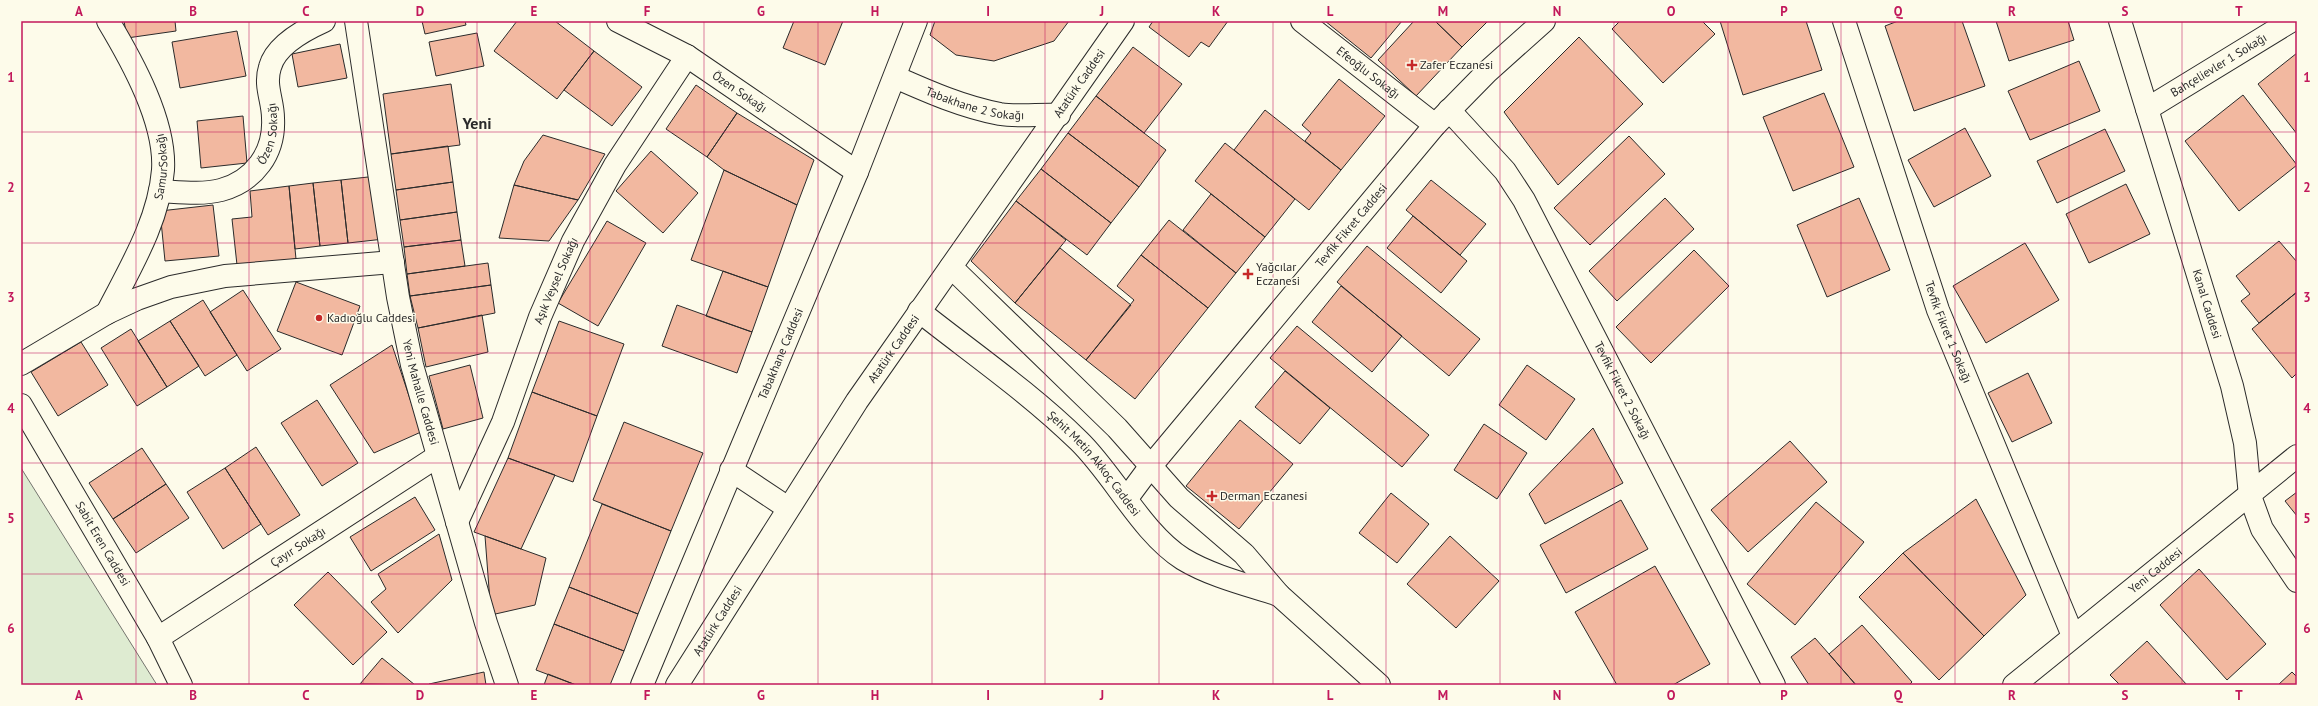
<svg xmlns="http://www.w3.org/2000/svg" width="2318" height="706" font-family="'PT Sans',sans-serif">
  <style>
    .green { fill: #deebd1; stroke: #74746e }
    .building { fill: #f2b8a0; stroke: #2b2b2b }
    .lines { fill: none; stroke-linecap: round; stroke-linejoin: round }
    .minor-casing { stroke: #2b2b2b; stroke-width: 24 }
    .major-casing { stroke: #2b2b2b; stroke-width: 24 }
    .minor { stroke: #fdfbea; stroke-width: 22 }
    .major { stroke: #fdfbea; stroke-width: 22 }
    .grid { fill: none; stroke: #c2185b; stroke-width: 1; stroke-opacity: 0.55 }
    .poi-dot { fill: #c62828; stroke: #fdfbea; stroke-width: 1.5 }
    .labels { text-anchor: middle; stroke-width: 3; stroke-linejoin: round; paint-order: stroke }
    .poi-label { font-size: 12px; fill: #2b2b2b; stroke: #fdfbea; text-anchor: start }
    .street-label { font-size: 12px; fill: #2b2b2b; stroke: #fdfbea }
    .district-label { font-size: 16px; font-weight: bold; fill: #2b2b2b; stroke: #fdfbea }
    .neatline { fill: none; stroke: #c2185b; stroke-width: 1.5 }
    .grid-label { font-size: 13px; text-anchor: middle; font-weight: bold; fill: #c2185b }
  </style>
  <rect width="100%" height="100%" fill="#fdfbea"/>
  <!-- green -->
  <path class="green" d="M21,468L157,685H21Z"/>
  <!-- building -->
  <path class="building" d="M124,21H175L176,31L127,38Z
    M422,21H465L466,25L425,34Z
    M517,21H555L594,51L557,99L494,51Z
    M794,21H843L825,65L783,48Z
    M935,21H1069L1054,41L994,61L956,55L930,35Z
    M1153,21H1228L1209,47L1201,42L1189,57L1149,27Z
    M1325,21H1402L1371,58Z
    M1414,21H1435L1462,47L1416,96L1378,60Z
    M1435,21H1488L1462,47Z
    M1620,21H1702L1715,34L1663,83L1612,29Z
    M1720,21H1806L1822,70L1743,95Z
    M1898,21H1962L1985,86L1914,111L1885,26Z
    M1996,21H2068L2074,40L2009,61Z
    M237,31L246,76L180,88L172,42Z
    M477,33L484,66L436,76L429,42Z
    M1579,37L1643,104L1558,185L1504,112Z
    M340,44L347,78L298,87L292,54Z
    M1133,47L1182,84L1144,133L1096,96Z
    M594,51L642,87L612,126L564,90Z
    M2297,53V134L2258,84Z
    M2079,61L2100,111L2030,140L2008,91Z
    M1339,79L1385,116L1341,170L1305,141L1311,133L1302,125Z
    M451,84L460,145L391,154L383,94Z
    M696,85L737,113L707,157L666,129Z
    M1824,93L1854,167L1793,191L1763,117Z
    M2243,95L2297,165L2239,211L2185,141Z
    M1096,96L1166,150L1139,187L1068,133Z
    M1265,110L1341,170L1309,210L1234,150Z
    M737,113L814,160L797,205L724,170L707,157Z
    M243,116L247,163L201,168L197,121Z
    M1965,128L1991,176L1934,207L1908,160Z
    M2105,129L2125,171L2057,203L2037,161Z
    M1068,133L1139,187L1111,223L1041,169Z
    M543,135L605,154L578,200L514,185L524,161Z
    M1629,136L1665,174L1590,245L1554,208Z
    M1225,143L1295,199L1265,237L1195,181Z
    M448,146L453,182L396,190L391,154Z
    M651,151L698,193L663,233L616,191Z
    M1041,169L1111,223L1087,255L1016,201Z
    M724,170L797,205L768,287L691,260Z
    M377,176L384,239L348,243L341,180Z
    M341,180L348,243L320,246L313,183Z
    M1431,180L1486,224L1460,255L1406,210Z
    M453,182L457,212L400,220L396,190Z
    M313,183L320,246L295,249L289,186Z
    M2126,184L2150,234L2089,263L2066,214Z
    M514,185L578,200L549,241L499,238Z
    M289,186L296,259L237,265L232,219L252,217L250,191Z
    M1211,194L1265,237L1236,273L1183,230Z
    M1665,198L1694,229L1617,301L1589,271Z
    M1859,198L1890,270L1827,297L1797,225Z
    M1016,201L1066,240L1015,303L971,261Z
    M213,205L219,256L165,261L160,211Z
    M457,212L461,240L404,247L400,220Z
    M1413,216L1467,261L1441,293L1387,248Z
    M1169,220L1236,273L1208,308L1141,255Z
    M607,221L646,243L598,326L558,303Z
    M461,240L465,266L407,274L404,247Z
    M2279,241L2297,262V292L2259,323L2241,301L2250,294L2236,276Z
    M2025,243L2059,300L1986,343L1953,286Z
    M1367,246L1480,339L1449,376L1337,282Z
    M1060,248L1131,305L1086,360L1015,303Z
    M1694,250L1729,286L1651,363L1616,327Z
    M1141,255L1208,308L1135,399L1086,360L1134,300L1117,286Z
    M488,263L491,285L410,296L407,274Z
    M723,271L768,287L752,332L706,316Z
    M296,282L360,306L342,355L277,331Z
    M491,285L495,313L418,328L410,296Z
    M1341,286L1402,336L1372,372L1312,322Z
    M243,290L281,349L247,371L210,312Z
    M2297,292V373L2292,378L2252,329Z
    M203,300L237,355L205,376L170,321Z
    M677,305L752,332L737,373L662,346Z
    M482,315L488,352L426,367L418,328Z
    M170,321L199,366L167,387L138,341Z
    M559,321L624,344L597,416L532,392Z
    M1297,326L1429,435L1402,467L1270,358Z
    M131,329L167,387L137,406L101,348Z
    M81,342L108,385L58,416L31,372Z
    M392,345L421,432L374,453L330,385Z
    M470,365L483,418L443,429L429,376Z
    M1527,365L1575,399L1546,440L1499,405Z
    M1285,371L1330,408L1300,444L1255,407Z
    M2028,373L2052,423L2012,442L1988,393Z
    M532,392L597,416L573,482L508,458Z
    M317,400L358,463L322,486L281,423Z
    M1240,420L1293,464L1239,529L1186,486Z
    M624,422L703,453L671,531L593,500Z
    M1484,424L1527,453L1497,499L1454,470Z
    M1593,428L1623,483L1545,524L1529,494Z
    M1790,441L1827,482L1748,552L1711,510Z
    M256,447L300,515L268,535L225,468Z
    M142,448L166,484L113,519L89,483Z
    M508,458L555,475L521,549L474,532Z
    M225,468L261,524L223,549L187,492Z
    M166,484L189,518L136,553L113,519Z
    M2297,492V516L2285,501Z
    M1391,493L1429,524L1397,563L1359,533Z
    M415,497L435,530L371,571L350,537Z
    M1976,499L2026,595L1984,636L1903,553Z
    M1621,500L1648,549L1566,593L1540,545Z
    M1816,502L1864,542L1795,625L1747,584Z
    M602,504L671,531L638,614L569,587Z
    M439,534L452,580L398,633L371,602L386,589L378,574Z
    M485,536L546,558L535,605L491,615Z
    M1450,536L1499,581L1456,628L1407,584Z
    M1903,553L1984,636L1939,680L1859,597Z
    M1655,566L1710,664L1673,685H1617L1575,612Z
    M2199,569L2266,644L2227,680L2160,605Z
    M328,572L387,632L353,665L294,605Z
    M569,587L638,614L624,651L554,624Z
    M554,624L624,651L610,685H576L536,670Z
    M1862,625L1912,682L1909,685H1856L1829,654Z
    M1815,638L1829,654L1856,685H1809L1791,657Z
    M2147,641L2187,685H2120L2110,675Z
    M382,658L415,685L360,684Z
    M484,672L486,685H429V684Z
    M2292,672L2297,677V685H2278Z
    M548,674L576,685H544Z"/>
  <g class="lines">
    <defs>
      <g id="minor">
        <path id="s1" d="M356,21L398,297L412,365L486,623L507,685"/>
        <path id="s2" d="M618,21L687,56L857,172"/>
        <path id="s3" d="M1302,21L1435,125"/>
        <path id="s4" d="M1844,21L1938,310L2073,636"/>
        <path id="s5" d="M2120,21L2232,386L2245,443L2250,496L2262,529L2297,581"/>
        <path id="s6" d="M895,77C929,92 963,107 1000,114C1019,117 1040,114 1059,115"/>
        <path id="s7" d="M2147,109L2291,21"/>
        <path id="s8" d="M1449,110L1505,171L1524,200L1774,685"/>
        <path id="s9" d="M160,191C179,192 202,195 221,190C254,181 275,153 273,118C273,100 264,86 270,67C276,45 304,30 324,21"/>
        <path d="M951,267L1117,428L1179,498L1244,554L1279,595L1379,685"/>
        <path id="s10" d="M919,311C972,353 1030,393 1079,441C1114,475 1142,533 1183,559C1211,576 1248,585 1279,595"/>
        <path id="s11" d="M107,313C130,268 159,221 163,170C166,122 132,61 108,21"/>
        <path d="M21,364L107,313L137,299L171,287L225,276L393,262"/>
        <path id="s12" d="M21,405L158,638L181,685"/>
        <path d="M731,470L788,508"/>
        <path id="s13" d="M1127,498L1150,467L1435,125L1487,72L1544,21"/>
        <path id="s14" d="M457,522L503,422L540,317L573,241L615,165L687,56"/>
        <path id="s15" d="M158,638L438,456"/>
        <path id="s16" d="M642,685L857,172L916,21"/>
        <path id="s17" d="M2014,685L2297,456"/>
      </g>
      <g id="major">
        <path id="s18" d="M677,685L857,401L1123,21"/>
      </g>
    </defs>
    <!-- minor casing -->
    <use href="#minor" class="minor-casing"/>
    <!-- major casing -->
    <use href="#major" class="major-casing"/>
    <!-- minor -->
    <use href="#minor" class="minor"/>
    <!-- major -->
    <use href="#major" class="major"/>
  </g>
  <!-- grid -->
  <path class="grid" d="M136,21V685M249,21V685M363,21V685M477,21V685M590,21V685M704,21V685M818,21V685M932,21V685M1045,21V685M1159,21V685M1273,21V685M1386,21V685M1500,21V685M1614,21V685M1728,21V685M1841,21V685M1955,21V685M2069,21V685M2182,21V685M21,132H2297M21,243H2297M21,353H2297M21,463H2297M21,574H2297"/>
  <!-- markers -->
  <g class="poi-dot">
    <path d="M1410 59h4v4h4v4h-4v4h-4v-4h-4v-4h4z"/>
    <path d="M1246 268h4v4h4v4h-4v4h-4v-4h-4v-4h4z"/>
    <circle cx="319" cy="318" r="4"/>
    <path d="M1210 490h4v4h4v4h-4v4h-4v-4h-4v-4h4z"/>
  </g>
  <g class="labels">
    <!-- poi labels -->
    <g class="poi-label">
      <text x="1420" y="69">Zafer Eczanesi</text>
      <text x="1256" y="271">Yağcılar<tspan x="1256" dy="14">Eczanesi</tspan></text>
      <text x="327" y="322">Kadıoğlu Caddesi</text>
      <text x="1220" y="500">Derman Eczanesi</text>
    </g>
    <!-- street labels -->
    <g class="street-label">
      <text dy="4" stroke="none"><textPath href="#s7" startOffset="84">Bahçelievler 1 Sokağı</textPath></text>
      <text dy="4" stroke="none"><textPath href="#s3" startOffset="84">Efeoğlu Sokağı</textPath></text>
      <text dy="4" stroke="none"><textPath href="#s18" startOffset="724">Atatürk Caddesi</textPath></text>
      <text dy="4" stroke="none"><textPath href="#s2" startOffset="141">Özen Sokağı</textPath></text>
      <text dy="4" stroke="none"><textPath href="#s6" startOffset="85">Tabakhane 2 Sokağı</textPath></text>
      <text dy="4" stroke="none"><textPath href="#s9" startOffset="141">Özen Sokağı</textPath></text>
      <text dy="4" stroke="none"><textPath href="#s11" startOffset="158">SamurSokağı</textPath></text>
      <text dy="4" stroke="none"><textPath href="#s13" startOffset="353">Tevfik Fikret Caddesi</textPath></text>
      <text dy="4" stroke="none"><textPath href="#s14" startOffset="261">Aşık Veysel Sokağı</textPath></text>
      <text dy="4" stroke="none"><textPath href="#s5" startOffset="296">Kanal Caddesi</textPath></text>
      <text dy="4" stroke="none"><textPath href="#s4" startOffset="328">Tevfik Fikret 1 Sokağı</textPath></text>
      <text dy="4" stroke="none"><textPath href="#s18" startOffset="400">Atatürk Caddesi</textPath></text>
      <text dy="4" stroke="none"><textPath href="#s16" startOffset="359">Tabakhane Caddesi</textPath></text>
      <text dy="4" stroke="none"><textPath href="#s8" startOffset="332">Tevfik Fikret 2 Sokağı</textPath></text>
      <text dy="4" stroke="none"><textPath href="#s1" startOffset="377">Yeni Mahalle Caddesi</textPath></text>
      <text dy="4" stroke="none"><textPath href="#s10" startOffset="233">Şehit Metin Akkoç Caddesi</textPath></text>
      <text dy="4" stroke="none"><textPath href="#s12" startOffset="161">Sabit Eren Caddesi</textPath></text>
      <text dy="4" stroke="none"><textPath href="#s15" startOffset="167">Çayır Sokağı</textPath></text>
      <text dy="4" stroke="none"><textPath href="#s17" startOffset="182">Yeni Caddesi</textPath></text>
      <text dy="4" stroke="none"><textPath href="#s18" startOffset="76">Atatürk Caddesi</textPath></text>
    </g>
    <!-- district labels -->
    <g class="district-label">
      <text x="477" y="129">Yeni</text>
    </g>
  </g>
  <!-- border -->
  <rect width="2318" height="706" fill="none" stroke="#fdfbea" stroke-width="44"/>
  <rect x="22" y="22" width="2274" height="662" class="neatline"/>
  <g class="grid-label">
    <text x="79" y="16">A</text>
    <text x="193" y="16">B</text>
    <text x="306" y="16">C</text>
    <text x="420" y="16">D</text>
    <text x="534" y="16">E</text>
    <text x="647" y="16">F</text>
    <text x="761" y="16">G</text>
    <text x="875" y="16">H</text>
    <text x="988" y="16">I</text>
    <text x="1102" y="16">J</text>
    <text x="1216" y="16">K</text>
    <text x="1330" y="16">L</text>
    <text x="1443" y="16">M</text>
    <text x="1557" y="16">N</text>
    <text x="1671" y="16">O</text>
    <text x="1784" y="16">P</text>
    <text x="1898" y="16">Q</text>
    <text x="2012" y="16">R</text>
    <text x="2125" y="16">S</text>
    <text x="2239" y="16">T</text>
    <text x="11" y="82">1</text>
    <text x="2307" y="82">1</text>
    <text x="11" y="192">2</text>
    <text x="2307" y="192">2</text>
    <text x="11" y="302">3</text>
    <text x="2307" y="302">3</text>
    <text x="11" y="413">4</text>
    <text x="2307" y="413">4</text>
    <text x="11" y="523">5</text>
    <text x="2307" y="523">5</text>
    <text x="11" y="633">6</text>
    <text x="2307" y="633">6</text>
    <text x="79" y="700">A</text>
    <text x="193" y="700">B</text>
    <text x="306" y="700">C</text>
    <text x="420" y="700">D</text>
    <text x="534" y="700">E</text>
    <text x="647" y="700">F</text>
    <text x="761" y="700">G</text>
    <text x="875" y="700">H</text>
    <text x="988" y="700">I</text>
    <text x="1102" y="700">J</text>
    <text x="1216" y="700">K</text>
    <text x="1330" y="700">L</text>
    <text x="1443" y="700">M</text>
    <text x="1557" y="700">N</text>
    <text x="1671" y="700">O</text>
    <text x="1784" y="700">P</text>
    <text x="1898" y="700">Q</text>
    <text x="2012" y="700">R</text>
    <text x="2125" y="700">S</text>
    <text x="2239" y="700">T</text>
  </g>
</svg>
